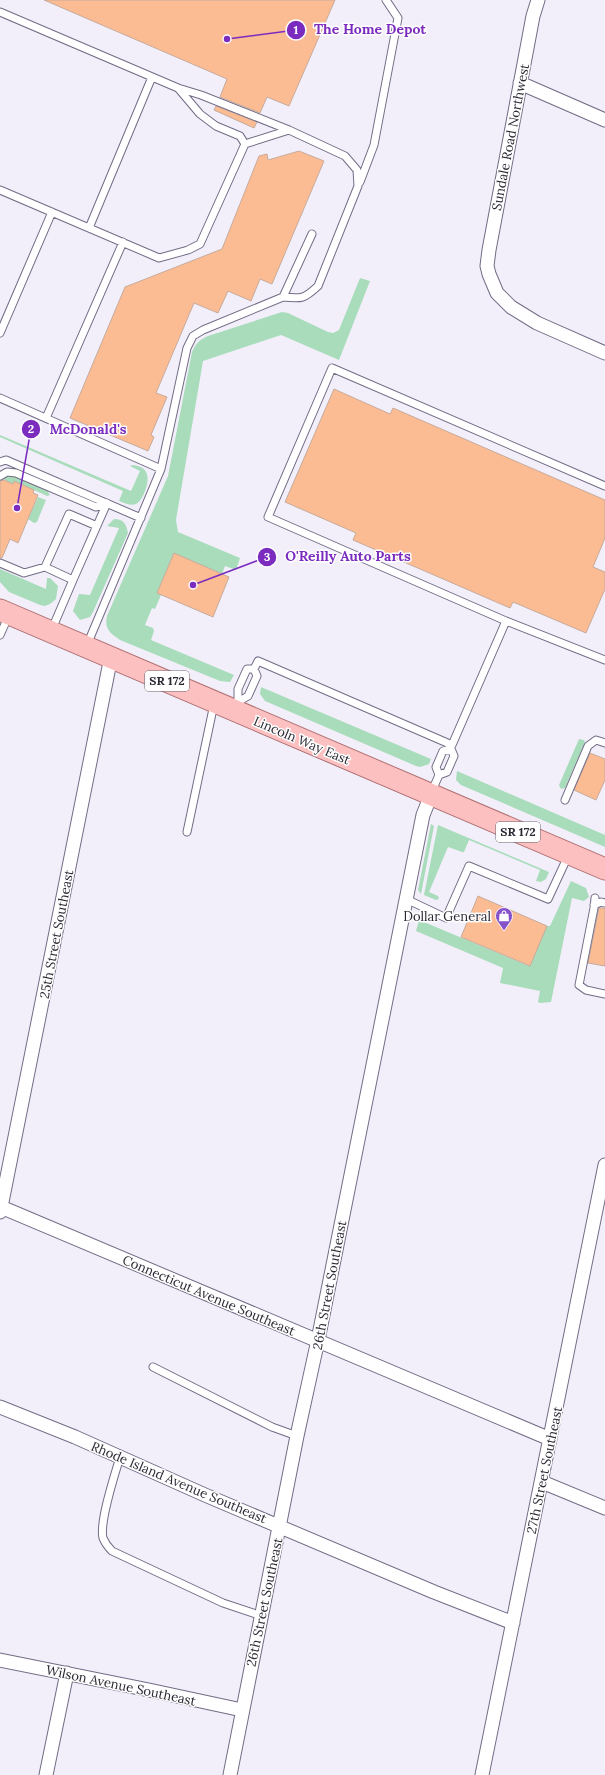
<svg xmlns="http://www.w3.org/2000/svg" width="605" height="1775" font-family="Lora,serif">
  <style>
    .green { fill: #a9dcbb }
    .building { fill: #fbbb93; stroke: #c7ab9b }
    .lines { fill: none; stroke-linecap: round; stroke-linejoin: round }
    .service-casing { stroke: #736c85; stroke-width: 9 }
    .minor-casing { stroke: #736c85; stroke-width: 15 }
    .primary-casing { stroke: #b07073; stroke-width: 23 }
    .service { stroke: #fff; stroke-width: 7 }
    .minor { stroke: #fff; stroke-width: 13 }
    .primary { stroke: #fbc0bf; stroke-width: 21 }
    .labels { text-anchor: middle; stroke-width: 3; stroke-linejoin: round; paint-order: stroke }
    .shield { fill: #fefefe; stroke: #6a6870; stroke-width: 1 }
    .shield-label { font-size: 12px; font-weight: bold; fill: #2b2833 }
    .street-label { font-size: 13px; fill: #2b2833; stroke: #fefefe }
    .poi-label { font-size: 13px; fill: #2b2833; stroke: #fefefe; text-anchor: end }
    .leader { fill: none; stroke: #7b2cbf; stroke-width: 1.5 }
    .callout-dot { fill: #7b2cbf; stroke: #fefefe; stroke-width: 1.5 }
    .mark-label { font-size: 12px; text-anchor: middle; font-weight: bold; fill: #fff }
    .callout-label { font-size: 14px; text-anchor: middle; font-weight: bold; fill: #7b2cbf; stroke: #fefefe; stroke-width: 3; stroke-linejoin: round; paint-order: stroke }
  </style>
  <rect width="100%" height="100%" fill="#f2effb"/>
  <!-- green -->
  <path class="green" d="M360,278L370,281L339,360L281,335L203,361L176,520L178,532L240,558L236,570L225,566L222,574L174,553L157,593L161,595L155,609L152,608L145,625L153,628L154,631L151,640L234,675L230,682L220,681L120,640C110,633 104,629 107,616L168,476L192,352C196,343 199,340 208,336L282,312L288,313L328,332L333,333L339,330Z
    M0,435L131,491L140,471L130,466L132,465C149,466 150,478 145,491C139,507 133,507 119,501L123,491L0,437Z
    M12,475L47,490L50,495L47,496L14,481L13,484L1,478Z
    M38,497L46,500L37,522L34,523L28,519Z
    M114,519C124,519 126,524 128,533L93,612L90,617L80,620L73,611L79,594L90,595L119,528L107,526Z
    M0,569L46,589L47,578H50L58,586L56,599L50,604L45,606L40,605L9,592L0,582Z
    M261,687L431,759L429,764L420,767L416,766L265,701L260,694Z
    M579,739L584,740L585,742L565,788L561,789L559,785Z
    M457,771L605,835V847L461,785L456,780Z
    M431,824L434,826L421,894L418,890Z
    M438,825L549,872L546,879L541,882L536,881L540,870L469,840L464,852H462L448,847L429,892L438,896L439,899L436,900L424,895Z
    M571,881L586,888L589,897L584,901L572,898L551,1002L540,1003L538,1002L540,991L500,983L503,968L416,931L419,920L529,966L547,926H550Z"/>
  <!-- building -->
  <path class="building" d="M44,0H335L289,106L267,97L260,113L220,97L227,79Z
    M216,106L257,122L254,128L214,110Z
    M299,151L324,161L272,284L260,279L251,301L228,291L218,313L194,303L156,393L167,397L151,435L154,437L148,451L70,418L125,287L222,249L259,156L267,154L268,160Z
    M334,389L390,414L393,408L605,500V538L593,567L605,572V589L586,633L513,602L510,608L353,540L356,533L285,502Z
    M4,480L13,484L14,481L34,490L33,493L38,495L18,543L10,539L2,558H0V481Z
    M174,553L229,577L213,617L157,593Z
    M590,753L605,759V780L596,800L574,790Z
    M478,896L547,926L530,966L461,937Z
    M599,908H605V966L588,963Z"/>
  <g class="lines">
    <defs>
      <path id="service" d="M0,12L178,88L200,114L216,126L240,136L245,144
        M178,88L201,95L289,130L345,156L357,170L358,186L318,286C304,299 302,299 283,297
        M360,182L374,145L398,18L386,0
        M0,190L159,258L188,250L200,244L245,144L289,130
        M89,228L152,77
        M0,333L52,212
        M0,398L161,469
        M46,418L123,242
        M0,462L6,460L141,518
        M0,476L7,472L16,473L96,507L107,503
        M605,486L332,368L268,517L506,621L605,660
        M0,563L24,573L45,567L73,580L107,503
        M45,567L69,514L97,526
        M52,629L73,580
        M0,635L9,615
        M87,645L161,469L187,348L193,336L203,330L283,297L312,234
        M254,669H247L238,689V702L248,696L257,676L254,669L258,661L452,745L506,621
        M431,793L439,775L436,767L443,751L451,749L454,756L447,772L439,775
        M565,800L588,746L596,740L605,743
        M187,832L214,704
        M595,898L594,908L579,985L586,990L605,994
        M406,899L446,918L469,866L548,899L568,856
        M594,905L601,902L605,903
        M153,1367L272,1427L297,1436
        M120,1457C115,1474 99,1522 103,1538C105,1543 108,1547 112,1551L223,1603L262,1616"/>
      <path id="minor" d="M538,0L533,16L489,250L487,266L489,274L497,293L511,307L537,323L605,353
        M520,83L605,120
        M1,1207L550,1439
        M0,1212L111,657
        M0,1407L75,1437L205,1495L434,1592L513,1623
        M542,1482L605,1508
        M0,1660L149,1690L242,1710
        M46,1775L67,1673
        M230,1775L297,1436L318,1340L423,815L431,795
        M482,1775L605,1165"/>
      <path id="primary" d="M0,610L605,869"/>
    </defs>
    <!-- service casing -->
    <use href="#service" class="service-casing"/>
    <!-- minor casing -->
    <use href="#minor" class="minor-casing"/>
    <!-- primary casing -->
    <use href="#primary" class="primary-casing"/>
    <!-- service -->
    <use href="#service" class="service"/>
    <!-- minor -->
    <use href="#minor" class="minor"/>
    <!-- primary -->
    <use href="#primary" class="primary"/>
  </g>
  <!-- icons -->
  <defs>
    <symbol id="shop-pin" viewBox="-11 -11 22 30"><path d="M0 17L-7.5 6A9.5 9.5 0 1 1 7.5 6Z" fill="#8651c9" stroke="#fefefe"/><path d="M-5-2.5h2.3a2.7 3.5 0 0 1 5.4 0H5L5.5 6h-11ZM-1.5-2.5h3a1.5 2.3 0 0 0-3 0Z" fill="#fff"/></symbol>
  </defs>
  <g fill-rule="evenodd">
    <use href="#shop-pin" x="494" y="906" width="20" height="27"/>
  </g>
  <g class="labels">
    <!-- shield labels -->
    <g class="shield">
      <rect x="145" y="671" width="44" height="20" rx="3"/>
      <rect x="496" y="822" width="44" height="20" rx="3"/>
    </g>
    <g class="shield-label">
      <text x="167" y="685">SR 172</text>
      <text x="518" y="836">SR 172</text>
    </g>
    <!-- street labels -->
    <g class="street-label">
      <text transform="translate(510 137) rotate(-79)" y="5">Sundale Road Northwest</text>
      <text transform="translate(302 740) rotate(23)" y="5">Lincoln Way East</text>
      <text transform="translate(56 934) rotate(-79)" y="5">25th Street Southeast</text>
      <text transform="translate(329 1285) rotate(-79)" y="5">26th Street Southeast</text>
      <text transform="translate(209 1295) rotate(23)" y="5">Connecticut Avenue Southeast</text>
      <text transform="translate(544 1470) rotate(-78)" y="5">27th Street Southeast</text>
      <text transform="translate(179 1482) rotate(23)" y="5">Rhode Island Avenue Southeast</text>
      <text transform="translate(264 1602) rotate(-78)" y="5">26th Street Southeast</text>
      <text transform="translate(121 1685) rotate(12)" y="5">Wilson Avenue Southeast</text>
    </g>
    <!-- poi labels -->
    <g class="poi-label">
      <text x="491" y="921">Dollar General</text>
    </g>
  </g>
  <!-- callouts -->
  <path class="leader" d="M227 39L296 30M17 508L31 429M193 585L267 557"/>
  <g class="callout-dot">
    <circle cx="227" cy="39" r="4"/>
    <circle cx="17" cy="508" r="4"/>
    <circle cx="193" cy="585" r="4"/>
    <circle cx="296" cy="30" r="10"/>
    <circle cx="31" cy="429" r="10"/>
    <circle cx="267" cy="557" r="10"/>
  </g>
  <g class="mark-label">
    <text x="296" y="34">1</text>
    <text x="31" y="433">2</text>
    <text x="267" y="561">3</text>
  </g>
  <g class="callout-label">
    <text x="370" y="34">The Home Depot</text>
    <text x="88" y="434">McDonald's</text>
    <text x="348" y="561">O'Reilly Auto Parts</text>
  </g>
</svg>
